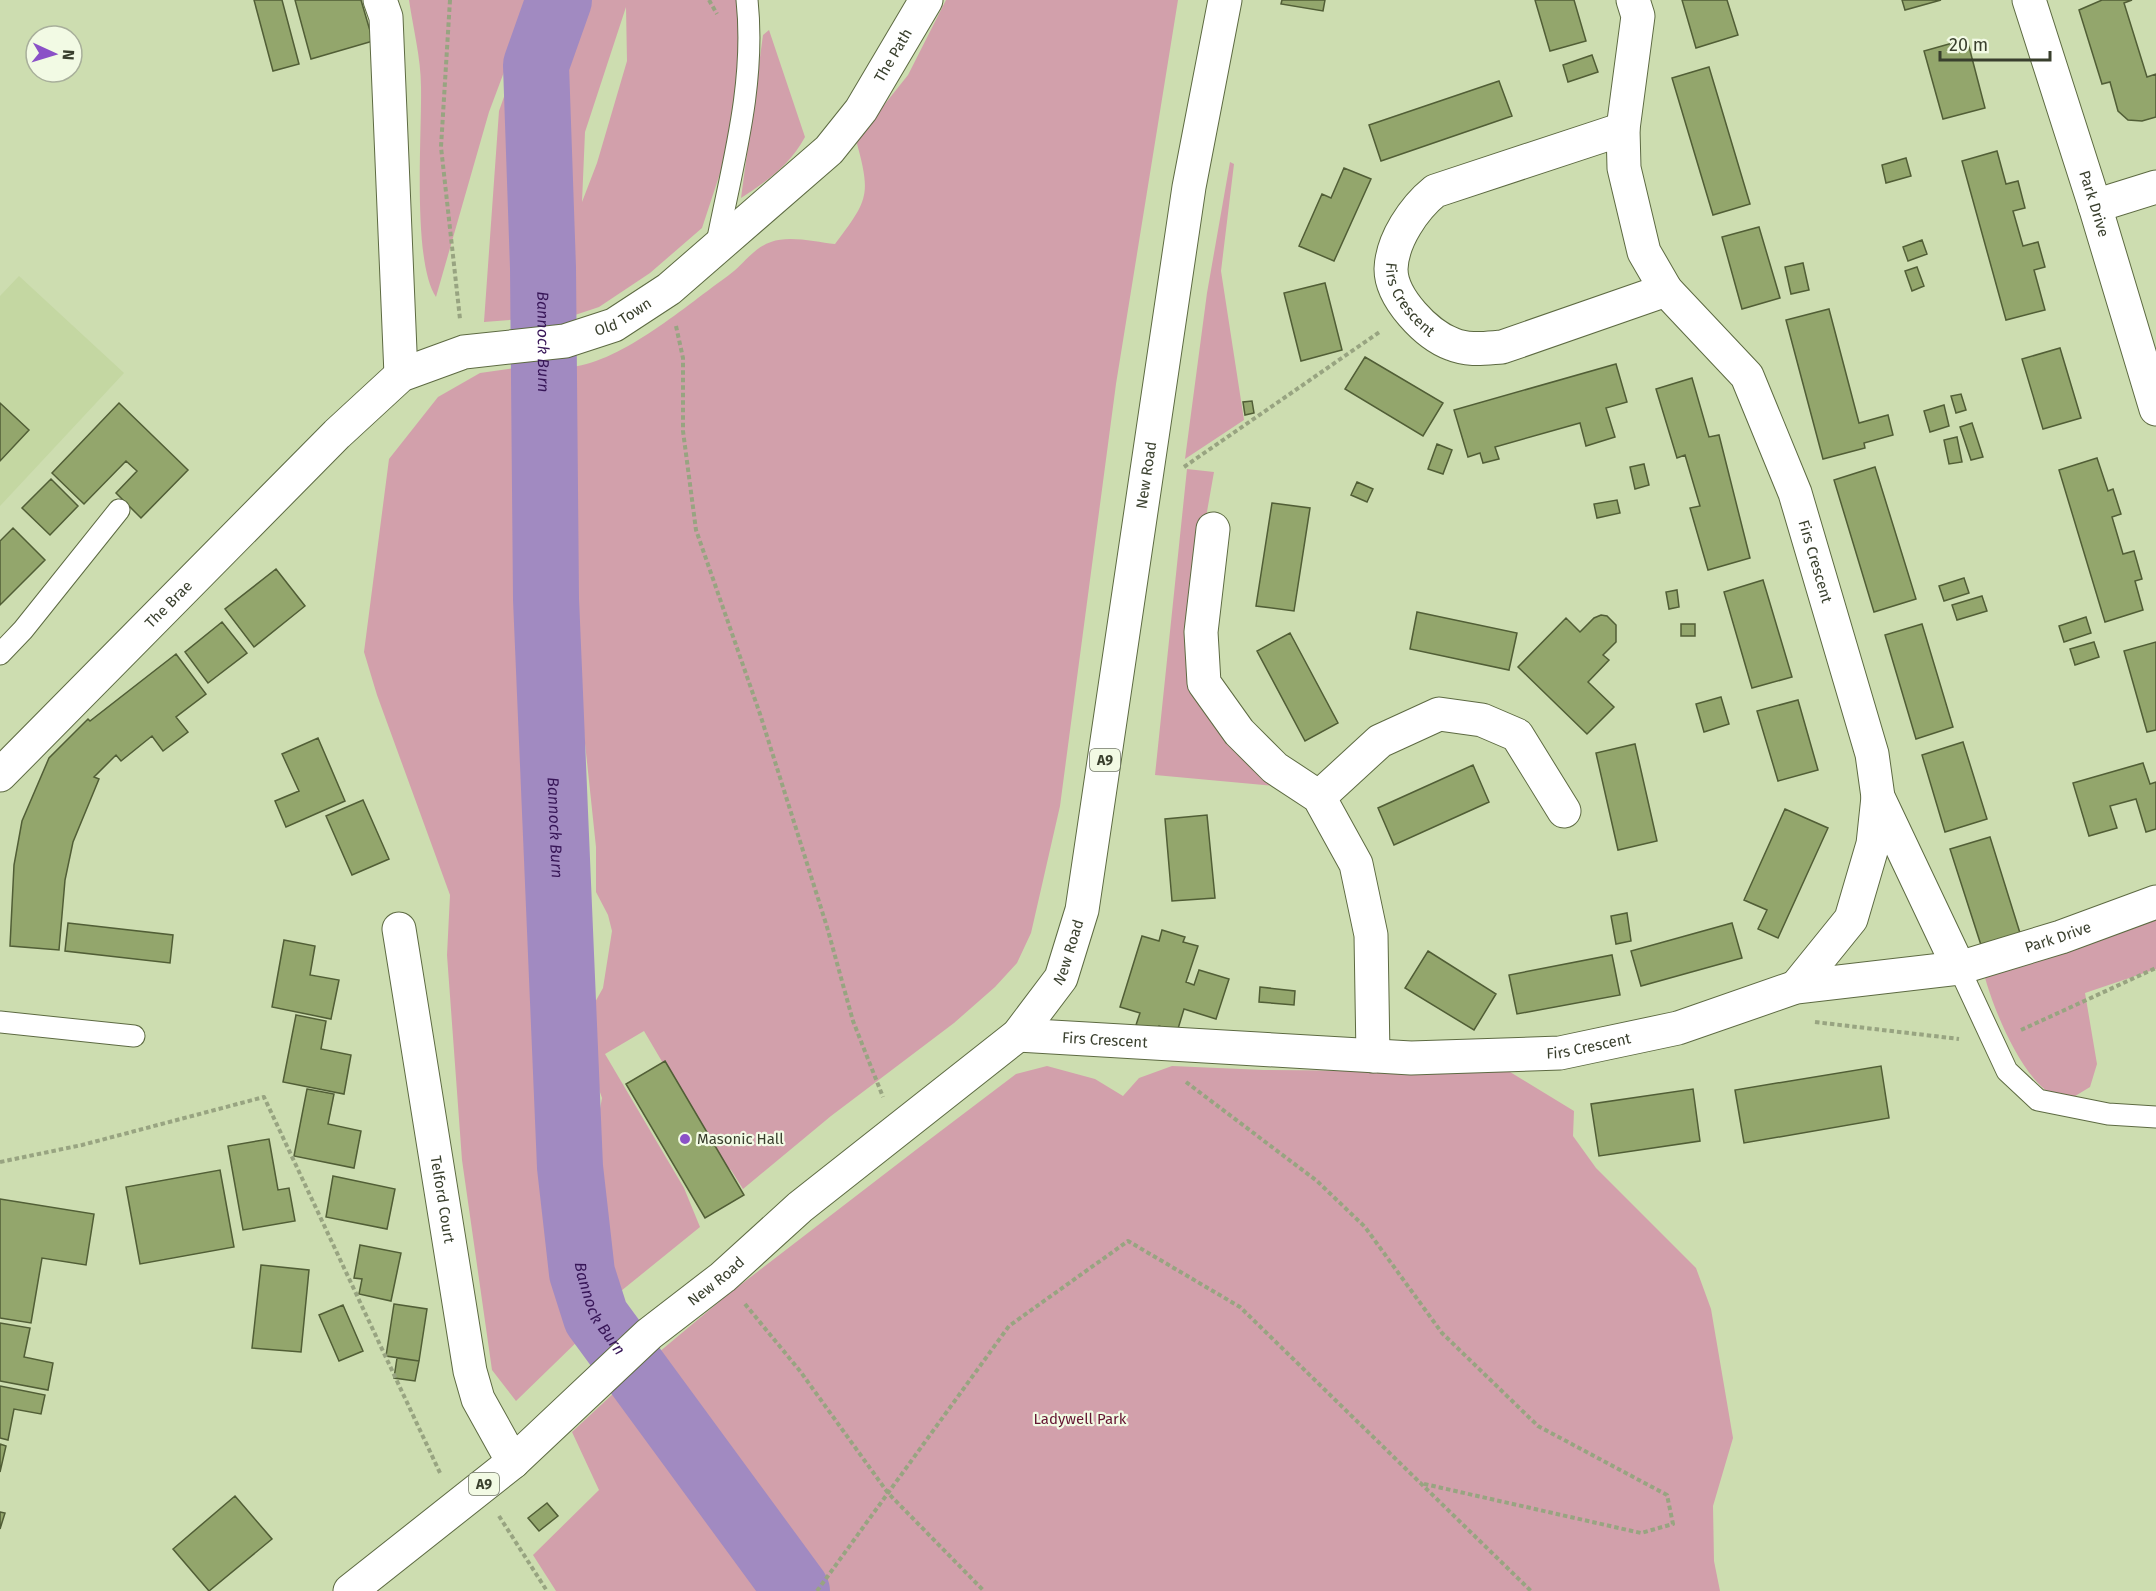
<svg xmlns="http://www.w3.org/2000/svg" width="2156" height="1591" font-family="'Fira Sans',sans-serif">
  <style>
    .built { fill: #c4d7a2 }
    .green { fill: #d2a0ab; fill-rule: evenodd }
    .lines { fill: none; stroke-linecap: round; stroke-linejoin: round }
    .river { stroke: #a18ac1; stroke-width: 66 }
    .building { fill: #93a66c; stroke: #515e36; stroke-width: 1.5 }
    .service-casing { stroke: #5d6a42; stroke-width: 23 }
    .minor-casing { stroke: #5d6a42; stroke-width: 35 }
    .primary-casing { stroke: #5d6a42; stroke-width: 35 }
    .path { stroke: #98a481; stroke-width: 4; stroke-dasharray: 4.5 3; stroke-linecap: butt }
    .service { stroke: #fff; stroke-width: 21 }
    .minor { stroke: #fff; stroke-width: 33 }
    .primary { stroke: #fff; stroke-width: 33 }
    .poi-dot { fill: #8b51c7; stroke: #f2fae4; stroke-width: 2 }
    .labels { text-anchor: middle; stroke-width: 4.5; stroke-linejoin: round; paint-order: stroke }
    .shield { fill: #f2fae4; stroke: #707764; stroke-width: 1.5 }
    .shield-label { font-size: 14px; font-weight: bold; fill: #393f2d }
    .street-label { font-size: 15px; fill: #393f2d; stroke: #f2fae4 }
    .poi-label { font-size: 15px; fill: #393f2d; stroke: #f2fae4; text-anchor: start }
    .park-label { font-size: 15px; fill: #641532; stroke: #f2fae4 }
    .water-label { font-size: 16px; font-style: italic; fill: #371557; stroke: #f2fae4 }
  </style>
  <rect width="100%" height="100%" fill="#cdddb0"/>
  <!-- built -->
  <path class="built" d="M19,276L124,373L0,506V296Z"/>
  <!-- green -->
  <path class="green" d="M409,0H531L489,112L436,297C412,261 422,135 421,87C421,58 413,28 409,0Z
    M538,0H742L744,21L730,143L702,228L650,273L599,307L560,320L558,316L484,322L499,111ZM626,7L627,61L597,163L582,202L585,132Z
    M946,0H1178L1116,384L1060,806L1031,933L1017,963L995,987L954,1023L831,1116L743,1189L731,1170L723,1165L644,1031L605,1054L684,1188L700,1227L621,1291L607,1275L590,1220L592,1154L602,1098L585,1049L594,1004L603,988L612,931L608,915L596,892V847L573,630L571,580L578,529L567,485L572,367C623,361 687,305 729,275C742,266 753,248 771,242C789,235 816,242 835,244C869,199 871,195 856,140L908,75Z
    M769,30L805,137C790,165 767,181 741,198L763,35Z
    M1230,162L1234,164L1221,271L1244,420L1185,459L1207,293Z
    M528,366L534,416L524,670L529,756L554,991L561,1242L570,1294L585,1334L516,1401L492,1370L462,1160L447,955L450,895L377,695L364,652L389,459L438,397L480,373Z
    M1187,469L1214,472L1196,574L1191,656L1286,787L1155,775Z
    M2156,917V969L2085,993L2097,1064L2090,1087L2067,1101C2059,1097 2048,1093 2042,1087C2016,1063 1993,1008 1984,974Z
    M1047,1066L1095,1079L1123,1096L1139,1078L1172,1066L1264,1070L1510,1072L1574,1111L1573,1136L1596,1168L1696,1268L1711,1309L1733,1438L1713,1506L1714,1561L1720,1591H556L533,1555L599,1490L572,1432L646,1363L726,1296L921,1146L1016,1074Z"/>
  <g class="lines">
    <!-- river -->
    <path class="river" id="s1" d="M559,0L536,65L543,268L546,599L570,1167L582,1273L596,1317L797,1591"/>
  </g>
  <!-- building -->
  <path class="building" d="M254,0H282L299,64L273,71Z
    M295,0H361L373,41L311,59Z
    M1282,0H1325L1323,11L1281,4Z
    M1535,0H1574L1586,41L1550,51Z
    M1682,0H1727L1738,35L1696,48Z
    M1902,0H1941L1905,10Z
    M2102,0H2132L2124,3L2147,77L2156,74V117L2142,121L2128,120L2118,111L2110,82L2102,84L2079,10Z
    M1967,39L1985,108L1943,119L1924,51Z
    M1592,55L1598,72L1568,82L1563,65Z
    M1709,67L1750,204L1713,215L1672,78Z
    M1499,81L1512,116L1381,161L1369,125Z
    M1997,151L2006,184L2018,181L2025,208L2013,211L2023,246L2038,242L2045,267L2034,270L2045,310L2006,320L1962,161Z
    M1906,158L1911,176L1886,183L1882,165Z
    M1344,168L1371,179L1334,261L1299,246L1322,194L1331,198Z
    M1759,227L1780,298L1742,309L1722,237Z
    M1922,240L1927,254L1908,261L1903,247Z
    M1803,263L1809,290L1791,294L1785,267Z
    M1917,267L1924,286L1912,291L1905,271Z
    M1325,283L1342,350L1301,361L1284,293Z
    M1829,309L1859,423L1888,415L1893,435L1864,443L1865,448L1823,459L1786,320Z
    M2060,348L2081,418L2043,429L2022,359Z
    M1365,357L1443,403L1423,436L1345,389Z
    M1616,364L1627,402L1606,408L1615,437L1586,446L1580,423L1495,447L1499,459L1483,463L1480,453L1468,457L1454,410Z
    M1692,378L1709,437L1719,435L1750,558L1708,570L1690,508L1700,506L1685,455L1677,458L1656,389Z
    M1961,394L1966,410L1956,413L1951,396Z
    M1252,401L1254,413L1245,415L1243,402Z
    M0,403L29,430L0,461Z
    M119,403L188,470L141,518L116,493L137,471L126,461L84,504L52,473Z
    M1944,405L1949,426L1930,432L1924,411Z
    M1972,423L1983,457L1971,460L1960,427Z
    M1957,437L1962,462L1949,464L1944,440Z
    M1437,444L1452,450L1443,474L1428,469Z
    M2097,458L2108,491L2113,489L2121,514L2112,517L2123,554L2134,551L2142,579L2135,581L2143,610L2105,622L2059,470Z
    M1644,464L1649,485L1635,489L1630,467Z
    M1875,467L1916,599L1874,612L1834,480Z
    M51,479L78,506L50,535L22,508Z
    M1357,482L1373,489L1367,502L1351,495Z
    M1617,500L1620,513L1597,518L1594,504Z
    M1272,503L1310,508L1294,611L1256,606Z
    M13,528L45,560L0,605V541Z
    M276,569L305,606L254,647L225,609Z
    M1964,578L1969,593L1944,601L1939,586Z
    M1763,580L1792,677L1752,688L1724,592Z
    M1677,590L1679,607L1669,609L1666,592Z
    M1982,596L1987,611L1957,620L1952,605Z
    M1417,612L1517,633L1509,670L1410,649Z
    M1601,615L1607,616L1616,625V642L1603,655L1609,660L1588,682L1614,707L1587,734L1518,667L1566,618L1580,632L1594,618Z
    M2086,617L2091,633L2064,642L2059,626Z
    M222,622L247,653L208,683L185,652Z
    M1681,624H1695V636H1681Z
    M1922,624L1953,727L1916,739L1885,635Z
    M1290,633L1338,723L1305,741L1257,651Z
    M2094,642L2099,657L2075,665L2070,649Z
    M2156,642V730L2147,732L2124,651Z
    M176,654L206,694L176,717L188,732L163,751L152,736L121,761L116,755L94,777L99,779L73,842L65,880L59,950L10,946L14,865L22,821L49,758L88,719L90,721Z
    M1721,697L1729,724L1704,732L1696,704Z
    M1798,700L1818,770L1778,781L1757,711Z
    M318,738L345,801L286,827L275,801L299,791L282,754Z
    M1963,742L1987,819L1945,832L1922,755Z
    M1635,744L1657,841L1618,850L1596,753Z
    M2143,763L2150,784L2156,782V829L2146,832L2136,799L2110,806L2117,828L2089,836L2073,783Z
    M1473,765L1489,802L1394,845L1378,808Z
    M363,800L389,859L352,875L326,816Z
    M1785,809L1828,828L1778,938L1758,929L1767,910L1744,900Z
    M1207,815L1215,898L1172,901L1165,819Z
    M1990,837L2020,933L1981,945L1950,849Z
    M1627,913L1631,941L1616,944L1611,916Z
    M68,923L173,935L170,963L65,951Z
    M1732,923L1742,958L1641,986L1631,951Z
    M1162,930L1185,937L1183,942L1198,946L1186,982L1194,985L1199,970L1229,979L1216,1019L1184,1009L1177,1032L1159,1026L1158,1032L1136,1025L1140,1013L1120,1007L1142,936L1159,941Z
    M284,940L315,946L310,975L339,980L331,1019L272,1007Z
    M1428,951L1496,994L1474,1030L1405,988Z
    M1612,955L1620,995L1517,1014L1509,975Z
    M1260,987L1295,991L1294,1005L1259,1002Z
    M296,1015L326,1021L321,1049L351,1055L344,1094L283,1082Z
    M665,1061L744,1195L705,1218L626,1084Z
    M1881,1066L1889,1118L1744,1143L1735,1090Z
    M307,1089L334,1094L328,1124L361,1131L354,1168L294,1156Z
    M1693,1089L1700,1141L1599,1156L1591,1104Z
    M269,1139L278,1190L289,1188L295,1221L243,1230L228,1146Z
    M220,1170L234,1247L140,1264L126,1187Z
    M333,1176L395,1189L387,1229L326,1217Z
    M0,1199L94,1214L86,1265L42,1258L31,1323L0,1318Z
    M360,1245L401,1253L391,1301L359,1294L362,1279L354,1278Z
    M261,1265L309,1270L301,1352L252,1348Z
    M394,1304L427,1309L419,1361L386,1356Z
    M343,1305L363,1351L339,1361L319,1315Z
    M0,1323L30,1328L24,1357L53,1363L48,1390L0,1381Z
    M397,1358L419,1361L415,1381L394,1378Z
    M0,1386L45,1395L41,1414L14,1409L8,1440L0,1438Z
    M0,1444L6,1446L0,1472Z
    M235,1496L272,1539L209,1591L173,1549Z
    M547,1503L558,1516L539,1531L528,1518Z
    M0,1512L5,1513L0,1529Z"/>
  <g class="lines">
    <defs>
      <path id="service" d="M716,248C732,166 756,84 747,0
        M0,654L23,630L119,510
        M1959,968L2007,1071L2038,1100L2108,1114L2156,1117
        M0,1022L134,1036"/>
      <g id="minor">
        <path d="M380,0L386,17L401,375"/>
        <path id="s2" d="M1633,0L1638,16L1623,129L1624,168L1644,252L1666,290L1747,376L1795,493L1872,754L1878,797L1959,968"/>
        <path id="s3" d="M2029,0L2095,206L2156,409"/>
        <path id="s4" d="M1623,129L1435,191C1414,208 1392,240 1391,269C1391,298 1427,335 1452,344C1468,351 1486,348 1502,347L1666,290"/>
        <path d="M2095,206L2156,187"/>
        <path d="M1213,529L1201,632L1204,683L1239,732L1275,768L1319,797L1356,864L1371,935L1373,1056"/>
        <path id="s5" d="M0,775L337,434L401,375L464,352L565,341L614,325L669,289L829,150L861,110L926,0"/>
        <path d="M1319,797L1380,741L1439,714L1482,720L1517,735L1564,811"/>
        <path id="s6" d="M399,929L470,1371L478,1399L513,1462"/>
        <path d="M1796,987L1851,919L1873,844L1878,797"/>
        <path id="s7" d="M1018,1035L1411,1058L1560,1053L1678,1028L1796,987L1959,968L2061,937L2156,902"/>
      </g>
      <g id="primary">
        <path id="s8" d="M350,1591L513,1462L649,1334L723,1277L800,1207L1018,1035L1061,978L1082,910L1189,187L1225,0"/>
      </g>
    </defs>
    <!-- service casing -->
    <use href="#service" class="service-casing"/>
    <!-- minor casing -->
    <use href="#minor" class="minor-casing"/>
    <!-- primary casing -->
    <use href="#primary" class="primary-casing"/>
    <!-- path -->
    <path class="path" d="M450,0L441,147L460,319
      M709,0L717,14
      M676,326L683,358V431L696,530L760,714L827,927L853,1021L883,1097
      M1184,467L1381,331
      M1815,1022L1959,1039
      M2021,1030L2156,968
      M1186,1082L1317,1181L1365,1227L1442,1333L1538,1426L1667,1495L1673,1524L1641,1533L1420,1483
      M0,1162L82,1145L264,1097L441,1475
      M745,1304L800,1371L888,1493L984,1591
      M499,1516L547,1591
      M817,1591L1009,1326L1128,1241L1240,1307L1531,1591"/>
    <!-- service -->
    <use href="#service" class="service"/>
    <!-- minor -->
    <use href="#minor" class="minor"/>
    <!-- primary -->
    <use href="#primary" class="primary"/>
  </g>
  <!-- markers -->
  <circle class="poi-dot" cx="685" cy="1139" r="6"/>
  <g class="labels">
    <!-- shield labels -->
    <g class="shield">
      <rect x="1090" y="749" width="30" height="22" rx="4.5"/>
      <rect x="469" y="1473" width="30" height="22" rx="4.5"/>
    </g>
    <g class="shield-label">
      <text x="1105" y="765">A9</text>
      <text x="484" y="1489">A9</text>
    </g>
    <!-- street labels -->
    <g class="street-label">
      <text dy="5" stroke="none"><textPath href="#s5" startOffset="1179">The Path</textPath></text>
      <text dy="5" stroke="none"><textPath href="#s3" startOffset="214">Park Drive</textPath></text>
      <text dy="5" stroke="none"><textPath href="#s4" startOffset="326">Firs Crescent</textPath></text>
      <text dy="5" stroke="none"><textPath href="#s5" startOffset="798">Old Town</textPath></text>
      <text dy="5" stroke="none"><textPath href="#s8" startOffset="1452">New Road</textPath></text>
      <text dy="5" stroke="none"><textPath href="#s2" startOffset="616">Firs Crescent</textPath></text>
      <text dy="5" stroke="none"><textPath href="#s5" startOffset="240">The Brae</textPath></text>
      <text dy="5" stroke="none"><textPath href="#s7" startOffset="1056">Park Drive</textPath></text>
      <text dy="5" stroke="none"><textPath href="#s8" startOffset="968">New Road</textPath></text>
      <text dy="5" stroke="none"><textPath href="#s7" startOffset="87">Firs Crescent</textPath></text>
      <text dy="5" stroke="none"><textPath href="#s7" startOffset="572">Firs Crescent</textPath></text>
      <text dy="5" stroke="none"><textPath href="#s6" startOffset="274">Telford Court</textPath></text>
      <text dy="5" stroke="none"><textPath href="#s8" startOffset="480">New Road</textPath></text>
    </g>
    <!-- poi labels -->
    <g class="poi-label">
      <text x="697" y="1144">Masonic Hall</text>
    </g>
    <!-- park labels -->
    <g class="park-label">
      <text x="1080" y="1424">Ladywell Park</text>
    </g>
    <!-- water labels -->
    <g class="water-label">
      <text dy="6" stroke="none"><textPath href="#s1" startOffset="346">Bannock Burn</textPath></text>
      <text dy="6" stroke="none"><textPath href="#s1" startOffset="832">Bannock Burn</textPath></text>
      <text dy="6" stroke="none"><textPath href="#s1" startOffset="1318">Bannock Burn</textPath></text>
    </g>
  </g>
  <!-- north arrow -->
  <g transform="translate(54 54) rotate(94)"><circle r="28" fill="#f2fae4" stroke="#a8af9b" stroke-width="1.5"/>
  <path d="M0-4.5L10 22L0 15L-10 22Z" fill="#8b51c7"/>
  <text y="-9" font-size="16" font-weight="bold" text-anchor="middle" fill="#393f2d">N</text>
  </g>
  <!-- scale -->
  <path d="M1940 51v9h110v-9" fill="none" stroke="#393f2d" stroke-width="3"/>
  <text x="1949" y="51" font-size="18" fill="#393f2d" stroke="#f2fae4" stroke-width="4.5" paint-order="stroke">20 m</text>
</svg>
